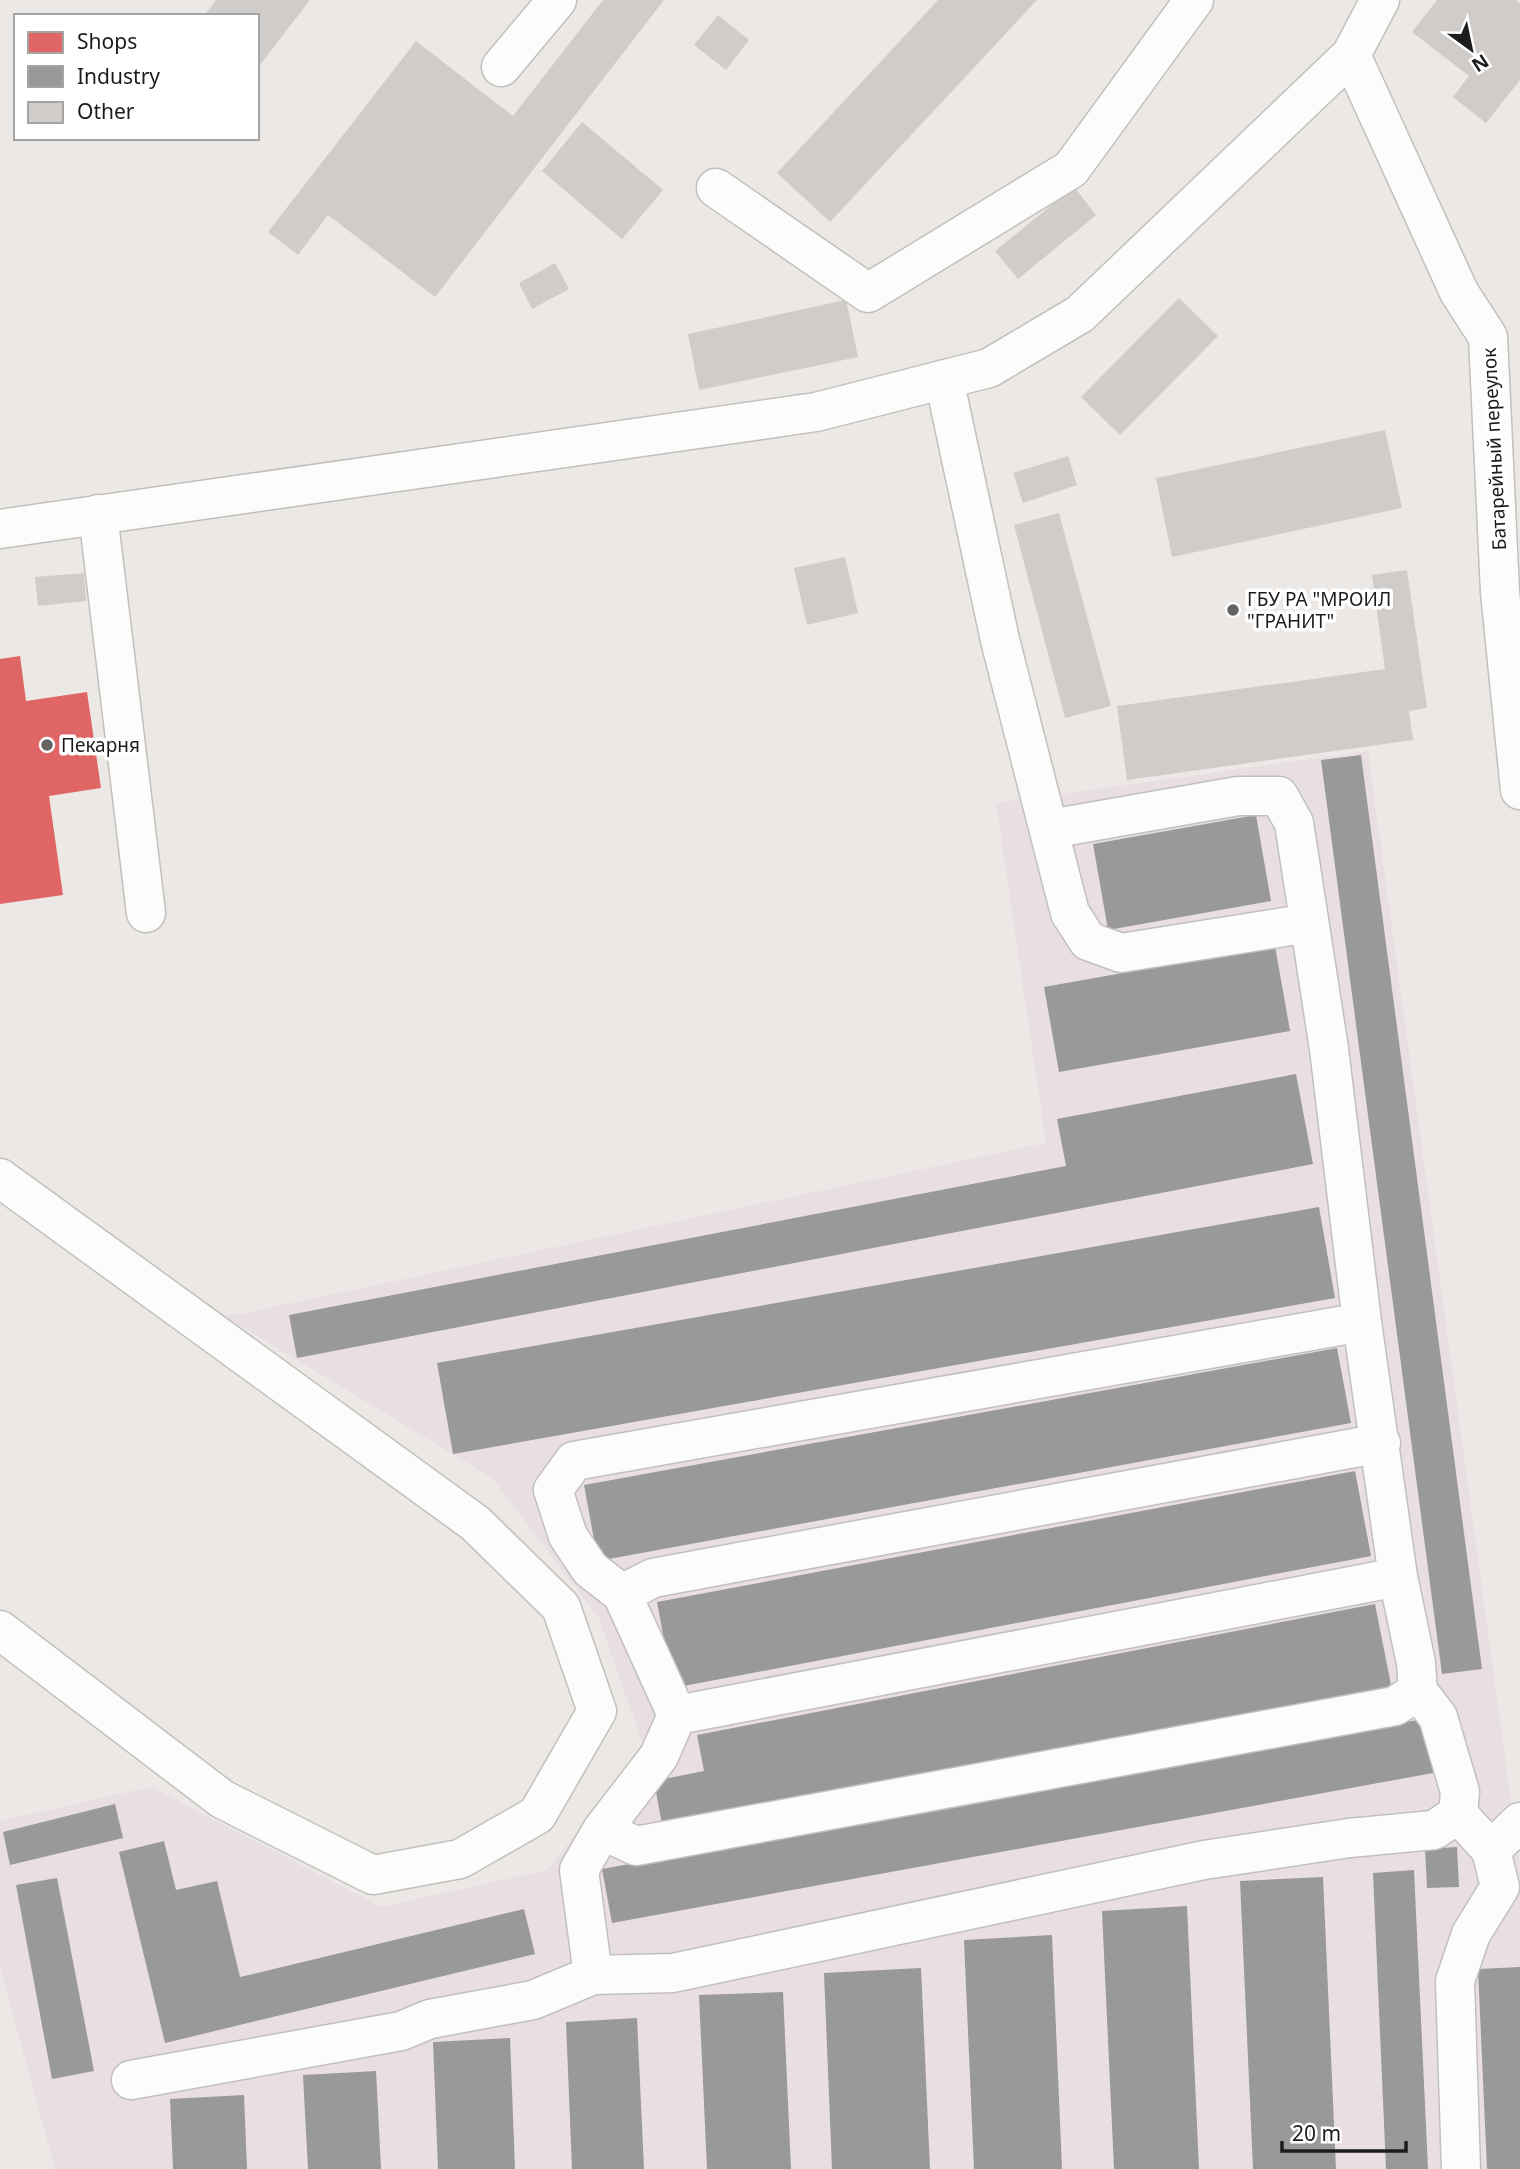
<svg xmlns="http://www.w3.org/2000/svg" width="1520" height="2169" font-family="'Noto Sans',sans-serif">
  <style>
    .industrial { fill: #e8dee4 }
    .shops { fill: #e06666 }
    .industry { fill: #999 }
    .building { fill: #d0ccca }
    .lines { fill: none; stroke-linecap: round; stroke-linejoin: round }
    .minor-casing { stroke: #c2c0bf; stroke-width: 41 }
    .minor { stroke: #fcfcfb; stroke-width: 38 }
    .poi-dot { fill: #646362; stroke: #fff; stroke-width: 2.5 }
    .labels { text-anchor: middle; stroke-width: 7; stroke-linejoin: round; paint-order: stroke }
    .street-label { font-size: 19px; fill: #1c1c1c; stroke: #fff }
    .poi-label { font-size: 19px; fill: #1c1c1c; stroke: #fff; text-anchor: start }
  </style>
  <rect width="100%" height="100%" fill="#ebe8e5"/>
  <!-- industrial -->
  <path class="industrial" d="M1368,751L1520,1868V2169H55L0,1967V1821L151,1787L381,1907L548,1870L643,1745L599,1618L492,1478L226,1317L1046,1143L996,803Z"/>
  <!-- shops -->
  <path class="shops" d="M20,656L26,701L87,692L101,788L49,796L63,895L0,904V659Z"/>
  <!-- industry -->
  <path class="industry" d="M1361,755L1482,1669L1442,1674L1321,760Z
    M1256,815L1271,901L1108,930L1093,844Z
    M1275,946L1290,1031L1059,1072L1044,987Z
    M1296,1074L1313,1164L297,1358L289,1315L1066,1166L1057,1119Z
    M1319,1207L1335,1298L453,1454L437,1363Z
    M1337,1348L1351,1423L598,1561L584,1485Z
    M1355,1471L1371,1556L673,1688L657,1602Z
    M1375,1604L1392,1690L663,1830L654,1781L704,1771L697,1735Z
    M1423,1719L1433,1773L612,1923L602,1869Z
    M115,1804L123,1838L10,1865L3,1832Z
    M164,1841L176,1890L217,1881L240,1977L524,1909L535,1954L165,2043L119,1852Z
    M1457,1847L1459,1887L1427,1888L1425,1849Z
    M1414,1870L1428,2169H1386L1373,1873Z
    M1323,1877L1336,2169H1253L1240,1881Z
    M57,1878L94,2071L52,2079L16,1885Z
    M1187,1906L1199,2169H1114L1102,1911Z
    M1052,1935L1062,2169H974L964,1940Z
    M1520,1967V2169H1487L1478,1969Z
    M921,1968L930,2169H832L824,1973Z
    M783,1992L791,2169H707L699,1995Z
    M637,2018L644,2169H572L566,2022Z
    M510,2038L515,2169H438L433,2042Z
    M376,2071L381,2169H308L303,2075Z
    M244,2095L247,2169H173L170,2099Z"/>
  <!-- building -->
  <path class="building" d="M216,0H310L259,66L257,16H204Z
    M603,0H664L435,297L328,215L298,255L268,232L416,41L513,116Z
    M938,0H1037L830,222L777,173Z
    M1437,0H1516L1520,3V80L1486,123L1453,97L1469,76L1412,32Z
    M718,15L749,40L726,70L694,45Z
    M582,122L663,190L622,239L542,171Z
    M1074,187L1096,215L1018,279L995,251Z
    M555,263L569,289L532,309L519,283Z
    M1179,298L1218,336L1120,435L1081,397Z
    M846,300L858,357L699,390L688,334Z
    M1385,430L1402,508L1172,557L1156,478Z
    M1068,456L1077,485L1023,503L1013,473Z
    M1059,513L1111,706L1065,718L1014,525Z
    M845,557L858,613L807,625L794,568Z
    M1407,570L1427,708L1409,711L1413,740L1127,780L1117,706L1385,669L1372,575Z
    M84,573L86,601L38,606L35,577Z"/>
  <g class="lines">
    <defs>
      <path id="minor" d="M1351,55L1459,292L1488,337L1500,592L1520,790
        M501,67L557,0
        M716,188L868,293L1071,169L1194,0
        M944,379L1000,640L1070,913L1088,941L1121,953L1309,923
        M98,514L146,913
        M0,529L816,412L989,368L1080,314L1351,55L1380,0
        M0,1178L475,1523L561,1607L597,1711L537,1815L460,1859L373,1875L222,1799L0,1630
        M622,1594L653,1578L1381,1443
        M677,1715L1398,1577
        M1458,1814L1491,1850L1500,1887L1471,1934L1455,1981L1461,2169
        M602,1830L636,1846L1395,1706L1418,1691L1416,1663L1398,1577L1362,1322L1329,1049L1294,823L1279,796H1238L1050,829
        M1491,1850L1520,1822
        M593,1975L579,1870L602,1830L659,1756L677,1715L622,1594L590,1569L568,1536L553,1490L574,1461L1362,1322
        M131,2080L401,2031L430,2019L533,2000L593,1975L673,1973L1204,1860L1349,1838L1434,1830L1458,1814L1460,1792L1438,1717L1418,1691"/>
    </defs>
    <!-- minor casing -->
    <use href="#minor" class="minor-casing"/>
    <!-- minor -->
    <use href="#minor" class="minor"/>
  </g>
  <!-- markers -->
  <g class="poi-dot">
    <circle cx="1233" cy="610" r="7"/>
    <circle cx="47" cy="745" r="7"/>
  </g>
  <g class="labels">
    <!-- street labels -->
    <g class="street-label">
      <text transform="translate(1494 449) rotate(-93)" y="7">Батарейный переулок</text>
    </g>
    <!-- poi labels -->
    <g class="poi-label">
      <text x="1247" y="606">ГБУ РА "МРОИЛ<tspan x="1247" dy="22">"ГРАНИТ"</tspan></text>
      <text x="61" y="752">Пекарня</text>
    </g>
  </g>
  <!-- legend -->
  <rect x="14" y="14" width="245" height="126" fill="#ffffff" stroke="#a4a4a4" stroke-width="2"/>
  <rect x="28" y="32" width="35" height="21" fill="#e06666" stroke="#a4a4a4" stroke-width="2"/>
  <text x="77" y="49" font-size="21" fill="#1c1c1c">Shops</text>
  <rect x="28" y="66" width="35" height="21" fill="#999999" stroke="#a4a4a4" stroke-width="2"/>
  <text x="77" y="84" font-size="21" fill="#1c1c1c">Industry</text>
  <rect x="28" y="102" width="35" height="21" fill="#d0ccca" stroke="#a4a4a4" stroke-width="2"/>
  <text x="77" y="119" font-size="21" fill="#1c1c1c">Other</text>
  <!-- north arrow -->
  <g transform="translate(1471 49) rotate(147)" stroke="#ffffff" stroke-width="5" paint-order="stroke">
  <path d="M0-5L12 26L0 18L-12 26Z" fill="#1c1c1c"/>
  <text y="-10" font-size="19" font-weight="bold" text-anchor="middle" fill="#1c1c1c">N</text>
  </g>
  <!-- scale -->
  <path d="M1282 2141v10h124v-10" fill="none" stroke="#1c1c1c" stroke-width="3.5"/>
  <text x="1292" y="2141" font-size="21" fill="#1c1c1c" stroke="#ffffff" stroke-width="5" paint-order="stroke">20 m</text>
</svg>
